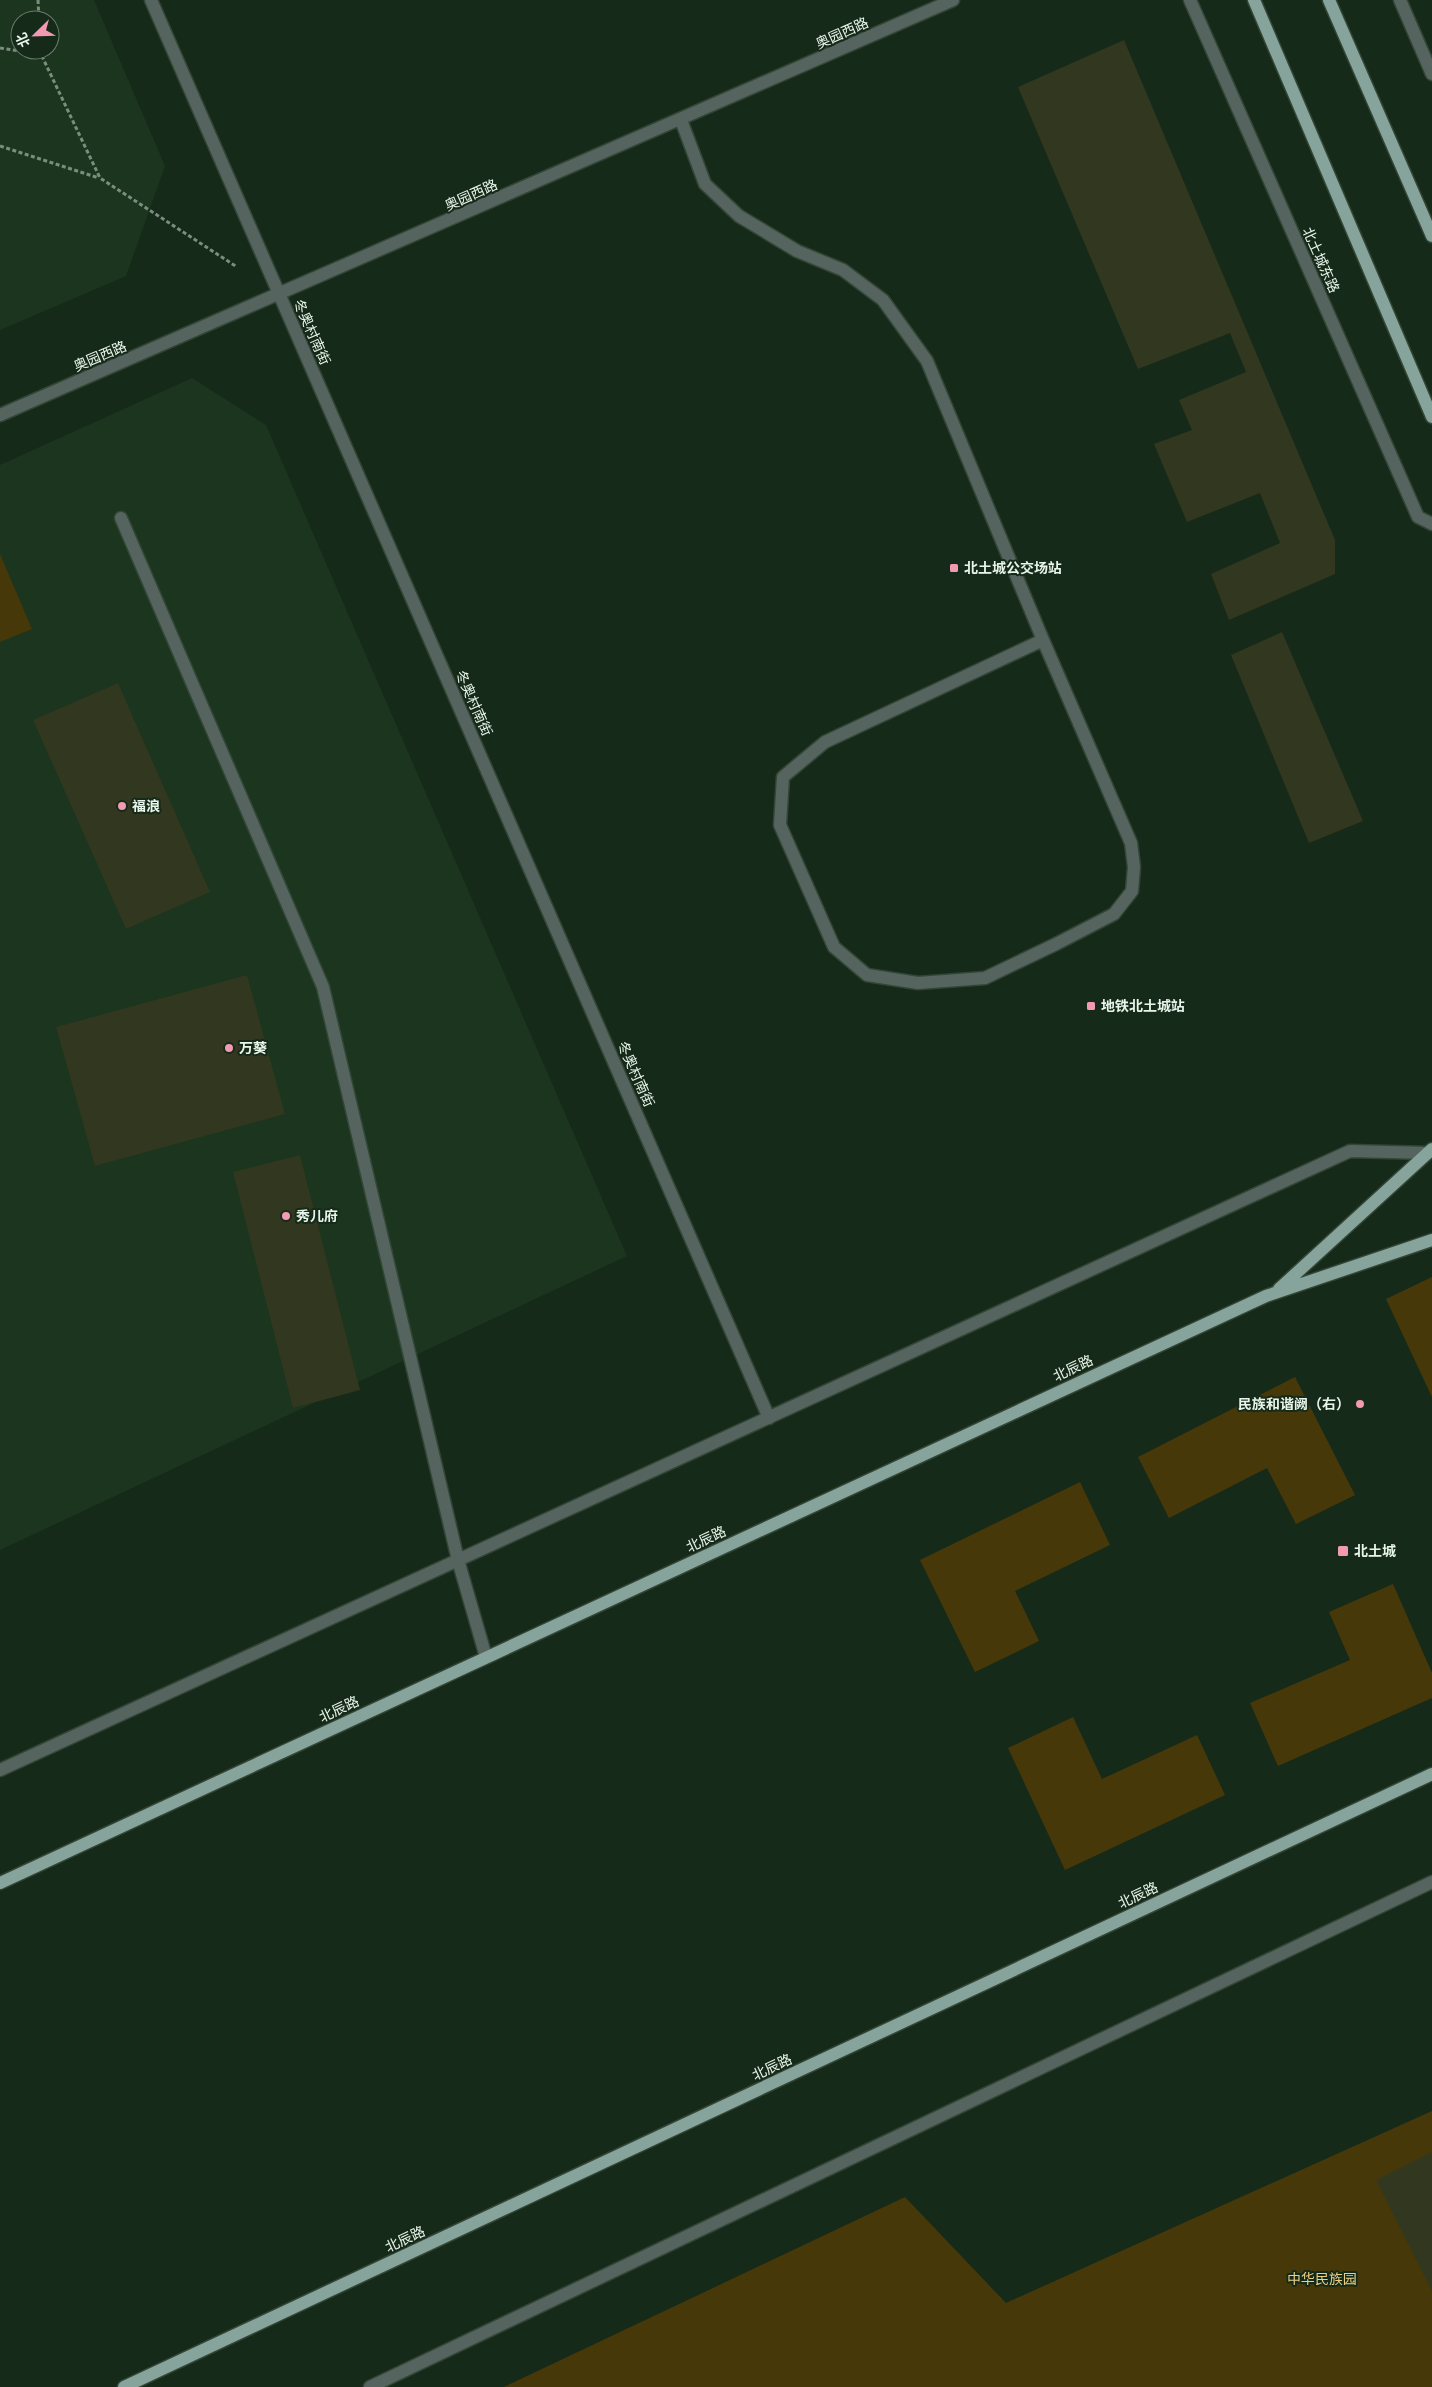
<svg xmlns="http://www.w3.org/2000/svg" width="1432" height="2387" font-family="Barlow,'Noto Sans SC',sans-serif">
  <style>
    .built { fill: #1b351f; fill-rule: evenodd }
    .green { fill: #47380a }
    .building { fill: #32371f }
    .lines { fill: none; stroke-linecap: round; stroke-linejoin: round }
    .minor-casing { stroke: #334636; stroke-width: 15 }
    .major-casing { stroke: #334636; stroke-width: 15 }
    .path { stroke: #7c8d7f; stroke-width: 3; stroke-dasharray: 4 2.5; stroke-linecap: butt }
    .minor { stroke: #566460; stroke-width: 12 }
    .major { stroke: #86a39c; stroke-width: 12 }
    .poi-dot { fill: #f19ab1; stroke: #162a19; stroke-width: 2 }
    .labels { text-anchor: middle; stroke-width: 4; stroke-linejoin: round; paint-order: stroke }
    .street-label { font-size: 14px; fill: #e8f5ea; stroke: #162a19 }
    .poi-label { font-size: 14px; font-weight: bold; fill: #e8f5ea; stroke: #162a19; text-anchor: start }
    .park-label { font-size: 14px; fill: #eacf84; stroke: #162a19 }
  </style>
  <rect width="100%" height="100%" fill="#162a19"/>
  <!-- built -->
  <path class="built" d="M0,0H94L165,166L126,276L0,330ZM20,20H50V50H20Z
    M192,378L266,425L627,1256L0,1550V465Z"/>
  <!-- green -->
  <path class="green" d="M0,554L32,629L0,642Z
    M1432,1277V1397L1386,1299Z
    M1295,1377L1355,1495L1296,1524L1267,1468L1169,1518L1138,1457Z
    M1080,1482L1110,1545L1015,1591L1039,1641L975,1672L920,1560Z
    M1393,1584L1432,1673V1698L1278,1766L1250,1703L1350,1660L1329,1612Z
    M1073,1717L1102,1779L1197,1735L1225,1795L1065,1870L1008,1748Z
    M1432,2111V2387H504L905,2197L1006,2303Z"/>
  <!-- building -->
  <path class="building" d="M1124,40L1335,540V574L1229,620L1211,574L1280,543L1260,493L1187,522L1154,444L1192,430L1179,400L1246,372L1230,333L1138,369L1018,87Z
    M1282,632L1363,821L1309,843L1231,655Z
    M118,683L210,892L126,929L33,720Z
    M247,975L285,1114L95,1166L56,1027Z
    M300,1155L360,1390L293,1408L233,1172Z
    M1432,2152V2291L1376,2180Z"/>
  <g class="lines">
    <defs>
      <path id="minor" d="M151,0L769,1418
        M1190,0L1418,517L1432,524
        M1400,0L1432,74
        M681,120L705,184L739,216L797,251L843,270L883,300L927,361L1043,640L1131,843L1134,867L1132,891L1114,914L1056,944L985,978L918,983L867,975L834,947L780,825L783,777L825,742L1043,640
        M0,415L953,0
        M121,518L323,987L458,1560L486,1657
        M0,1770L1350,1151L1428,1153
        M370,2387L1432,1882"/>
      <path id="major" d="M1254,0L1432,417
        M1329,0L1432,236
        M1279,1289L1432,1149
        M0,1883L1266,1296L1432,1240
        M124,2387L1432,1774"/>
    </defs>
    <!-- minor casing -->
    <use href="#minor" class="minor-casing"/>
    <!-- major casing -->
    <use href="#major" class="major-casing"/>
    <!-- path -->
    <path class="path" d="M38,0L39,20
      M0,48L39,54
      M39,50L100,178L237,267
      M0,146L99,178"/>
    <!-- minor -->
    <use href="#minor" class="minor"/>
    <!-- major -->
    <use href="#major" class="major"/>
  </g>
  <!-- markers -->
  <g class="poi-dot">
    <rect x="949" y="563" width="10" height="10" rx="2.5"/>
    <circle cx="122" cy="806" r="5"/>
    <rect x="1086" y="1001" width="10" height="10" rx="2.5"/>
    <circle cx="229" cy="1048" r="5"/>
    <circle cx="286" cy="1216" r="5"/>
    <circle cx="1360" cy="1404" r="5"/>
    <rect x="1337" y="1545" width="12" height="12" rx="2.5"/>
  </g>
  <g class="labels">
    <!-- street labels -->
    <g class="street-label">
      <text transform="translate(842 33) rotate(-24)" y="5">奥园西路</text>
      <text transform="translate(471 195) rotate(-24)" y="5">奥园西路</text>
      <text transform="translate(1321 260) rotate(66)" y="5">北土城东路</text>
      <text transform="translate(312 332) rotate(66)" y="5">冬奥村南街</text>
      <text transform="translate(100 356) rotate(-23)" y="5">奥园西路</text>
      <text transform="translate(474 703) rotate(66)" y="5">冬奥村南街</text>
      <text transform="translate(636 1074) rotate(66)" y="5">冬奥村南街</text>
      <text transform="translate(1073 1368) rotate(-25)" y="5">北辰路</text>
      <text transform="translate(706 1539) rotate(-25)" y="5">北辰路</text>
      <text transform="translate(339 1709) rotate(-25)" y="5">北辰路</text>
      <text transform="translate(1138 1895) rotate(-25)" y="5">北辰路</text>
      <text transform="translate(772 2067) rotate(-25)" y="5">北辰路</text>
      <text transform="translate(405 2239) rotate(-25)" y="5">北辰路</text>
    </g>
    <!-- poi labels -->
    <g class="poi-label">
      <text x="964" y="573">北土城公交场站</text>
      <text x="132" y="811">福浪</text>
      <text x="1101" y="1011">地铁北土城站</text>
      <text x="239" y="1053">万葵</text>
      <text x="296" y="1221">秀儿府</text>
      <text x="1350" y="1409" text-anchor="end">民族和谐阙（右）</text>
      <text x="1354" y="1556">北土城</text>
    </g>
    <!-- park labels -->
    <g class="park-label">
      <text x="1322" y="2284">中华民族园</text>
    </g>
  </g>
  <!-- north arrow -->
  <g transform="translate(35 35) rotate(247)"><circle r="24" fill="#162a19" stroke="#6a7b6d"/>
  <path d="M0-4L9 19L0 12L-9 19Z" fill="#f19ab1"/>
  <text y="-8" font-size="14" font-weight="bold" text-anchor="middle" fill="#e8f5ea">北</text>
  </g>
</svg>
